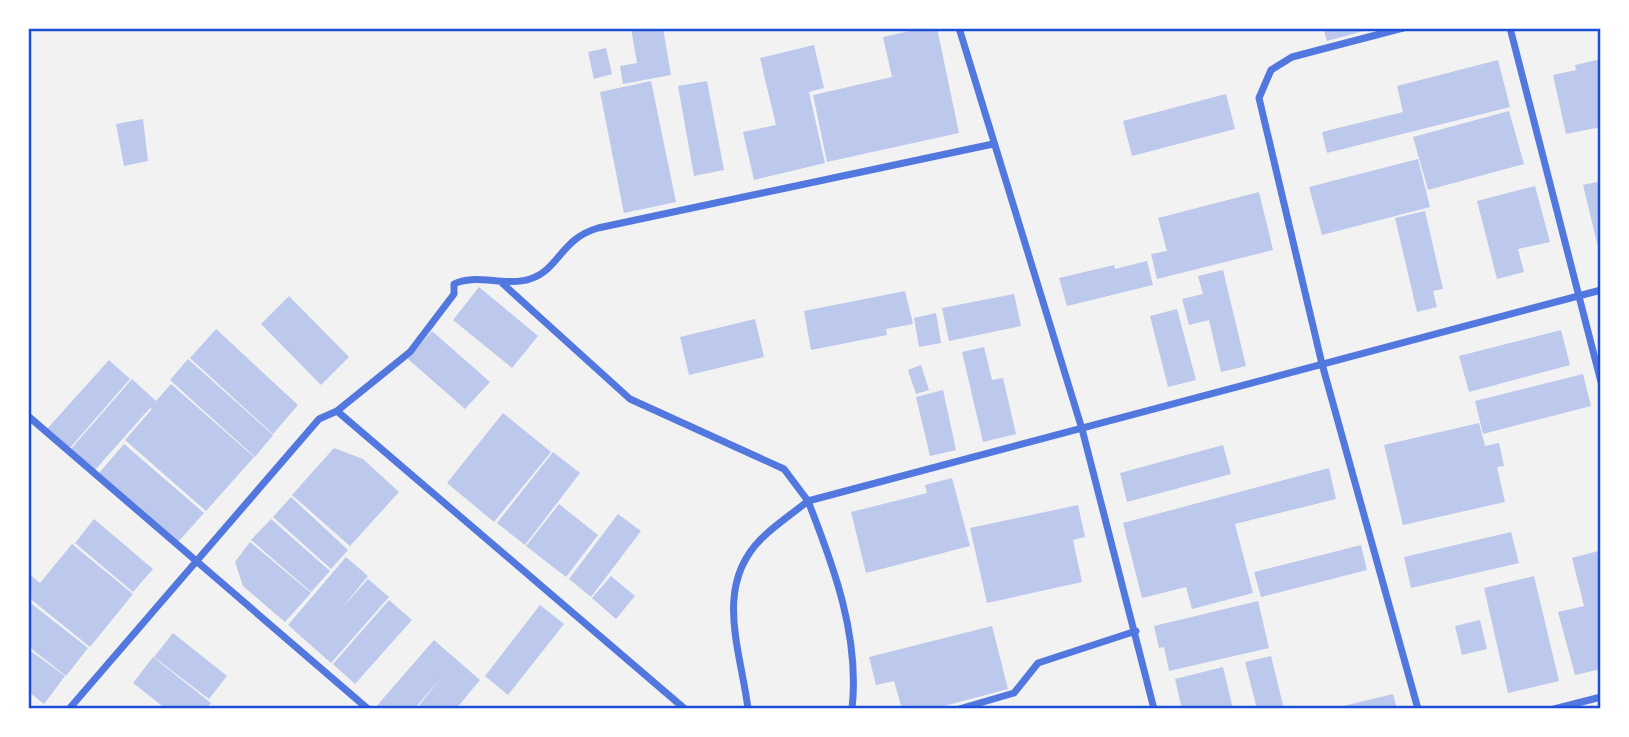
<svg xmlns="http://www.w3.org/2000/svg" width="1629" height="737" font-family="'Fira Sans',sans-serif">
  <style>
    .building { fill: #bdc9ec }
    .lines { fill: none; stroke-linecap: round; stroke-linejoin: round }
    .minor { stroke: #5277de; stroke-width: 7 }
    .neatline { fill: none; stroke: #1d4ed8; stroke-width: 2.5 }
  </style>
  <rect width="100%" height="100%" fill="#f2f2f2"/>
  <!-- building -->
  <path class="building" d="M631,28H663L671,75L623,84L620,66L637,63Z
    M923,28H937L959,133L827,162L813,95L892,77L883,37Z
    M1323,28H1371V29L1327,41Z
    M814,45L824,88L809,92L825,163L754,180L743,132L776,125L760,58Z
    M606,48L612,74L594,79L588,52Z
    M1601,59V127L1566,134L1553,75L1576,70L1575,65Z
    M1498,60L1510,107L1327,153L1322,132L1403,112L1397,86Z
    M651,81L676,202L624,213L600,92Z
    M707,81L724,170L694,176L678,86Z
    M1226,94L1235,129L1132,156L1123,121Z
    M1509,111L1524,164L1428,190L1413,137Z
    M143,119L148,161L124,166L116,124Z
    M1418,159L1430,207L1322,235L1309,187Z
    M1601,181V255H1600L1583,185Z
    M1535,186L1550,242L1518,249L1524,272L1497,279L1477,201Z
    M1259,192L1273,250L1157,279L1151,254L1167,251L1158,218Z
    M1425,211L1443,289L1433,291L1437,307L1417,312L1395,218Z
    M1147,261L1153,285L1067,306L1059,278L1114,265L1115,269Z
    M1223,270L1246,366L1221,372L1209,320L1189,325L1182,299L1203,294L1198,276Z
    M479,287L538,336L512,368L453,320Z
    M905,291L913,324L886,329L887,335L811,350L804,311Z
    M1014,294L1021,326L949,341L942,308Z
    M289,296L349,357L321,385L261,324Z
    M1177,309L1196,380L1168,387L1150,316Z
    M936,313L941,343L919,347L914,318Z
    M755,319L764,357L689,375L680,337Z
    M216,329L298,405L273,434L190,358Z
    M1561,330L1570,365L1469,392L1459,356Z
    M432,331L490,382L465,409L408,359Z
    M984,347L992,380L1003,378L1016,434L983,442L962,352Z
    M188,359L273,435L255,457L170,380Z
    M109,360L130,379L69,449L47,429Z
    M921,365L929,390L916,394L908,370Z
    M1583,374L1591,406L1483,434L1475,401Z
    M132,379L156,401L171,384L254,457L206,511L125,440L152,409L150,408L94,471L70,450Z
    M943,390L956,450L930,456L916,397Z
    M503,413L551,452L494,522L447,483Z
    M1479,423L1485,446L1499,443L1504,466L1497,467L1505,502L1403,525L1384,445Z
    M124,444L204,513L178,542L99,473Z
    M1223,445L1231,474L1127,502L1120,473Z
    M334,448L363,459L399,492L350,546L292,495Z
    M553,452L580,473L525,545L497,523Z
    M1329,468L1336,499L1235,524L1253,593L1192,609L1186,587L1142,598L1123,523Z
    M952,478L970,546L866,573L851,512L927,493L925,485Z
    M291,497L348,550L331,569L273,517Z
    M559,504L598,535L566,577L526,546Z
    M1078,505L1085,537L1073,540L1082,582L987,603L970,528Z
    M618,514L641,531L591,597L569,579Z
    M94,519L153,569L133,592L75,543Z
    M271,519L330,571L311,592L251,540Z
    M1511,532L1519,563L1411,588L1404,557Z
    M250,542L311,593L285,622L243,586L235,562Z
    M72,544L133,594L90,647L28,597V573L40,583Z
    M1361,545L1367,570L1261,597L1254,572Z
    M1598,551L1601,669L1575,675L1558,612L1584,606L1572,558Z
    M346,557L368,576L341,609L368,579L389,597L331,663L288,625Z
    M611,576L635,596L616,619L592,598Z
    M1534,576L1559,681L1508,693L1484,588Z
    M389,600L412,620L355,684L333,664Z
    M28,601L88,648L66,676L28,646Z
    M1258,601L1269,648L1169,671L1164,647L1159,648L1154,626Z
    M540,605L564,624L508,695L485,676Z
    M1480,620L1487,649L1462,655L1455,626Z
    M992,626L1008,689L933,709H902L894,681L876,685L869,657Z
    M173,633L227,676L209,699L154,657Z
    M434,640L480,680L456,709H416L442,677L414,709H374Z
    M28,649L65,676L44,704L28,691Z
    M1271,656L1284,709H1257L1245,662Z
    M153,657L211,703L206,709H166L133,683Z
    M1223,667L1233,709H1182L1175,679Z
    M1393,694L1397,709H1335V708Z"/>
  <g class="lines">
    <!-- minor -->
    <path class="minor" d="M959,28L1082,429L1154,709
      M1403,28L1292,57L1271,70L1259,98L1322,364L1418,709
      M1510,28L1601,382
      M502,283L630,399L784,469L808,501C792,514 775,525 761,539C713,587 741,651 748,709
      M337,411L685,709
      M28,416L368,709
      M69,709L319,419L337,411L410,352L454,294V284C474,273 506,287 530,279C560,269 560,239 598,228L993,144
      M852,709C860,637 834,567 808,501L1601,290
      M959,709L1014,693L1038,663L1136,631
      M1554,709L1601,697"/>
  </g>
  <!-- border -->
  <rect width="1629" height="737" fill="none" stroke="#ffffff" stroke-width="60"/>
  <rect x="30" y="30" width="1569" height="677" class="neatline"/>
</svg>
